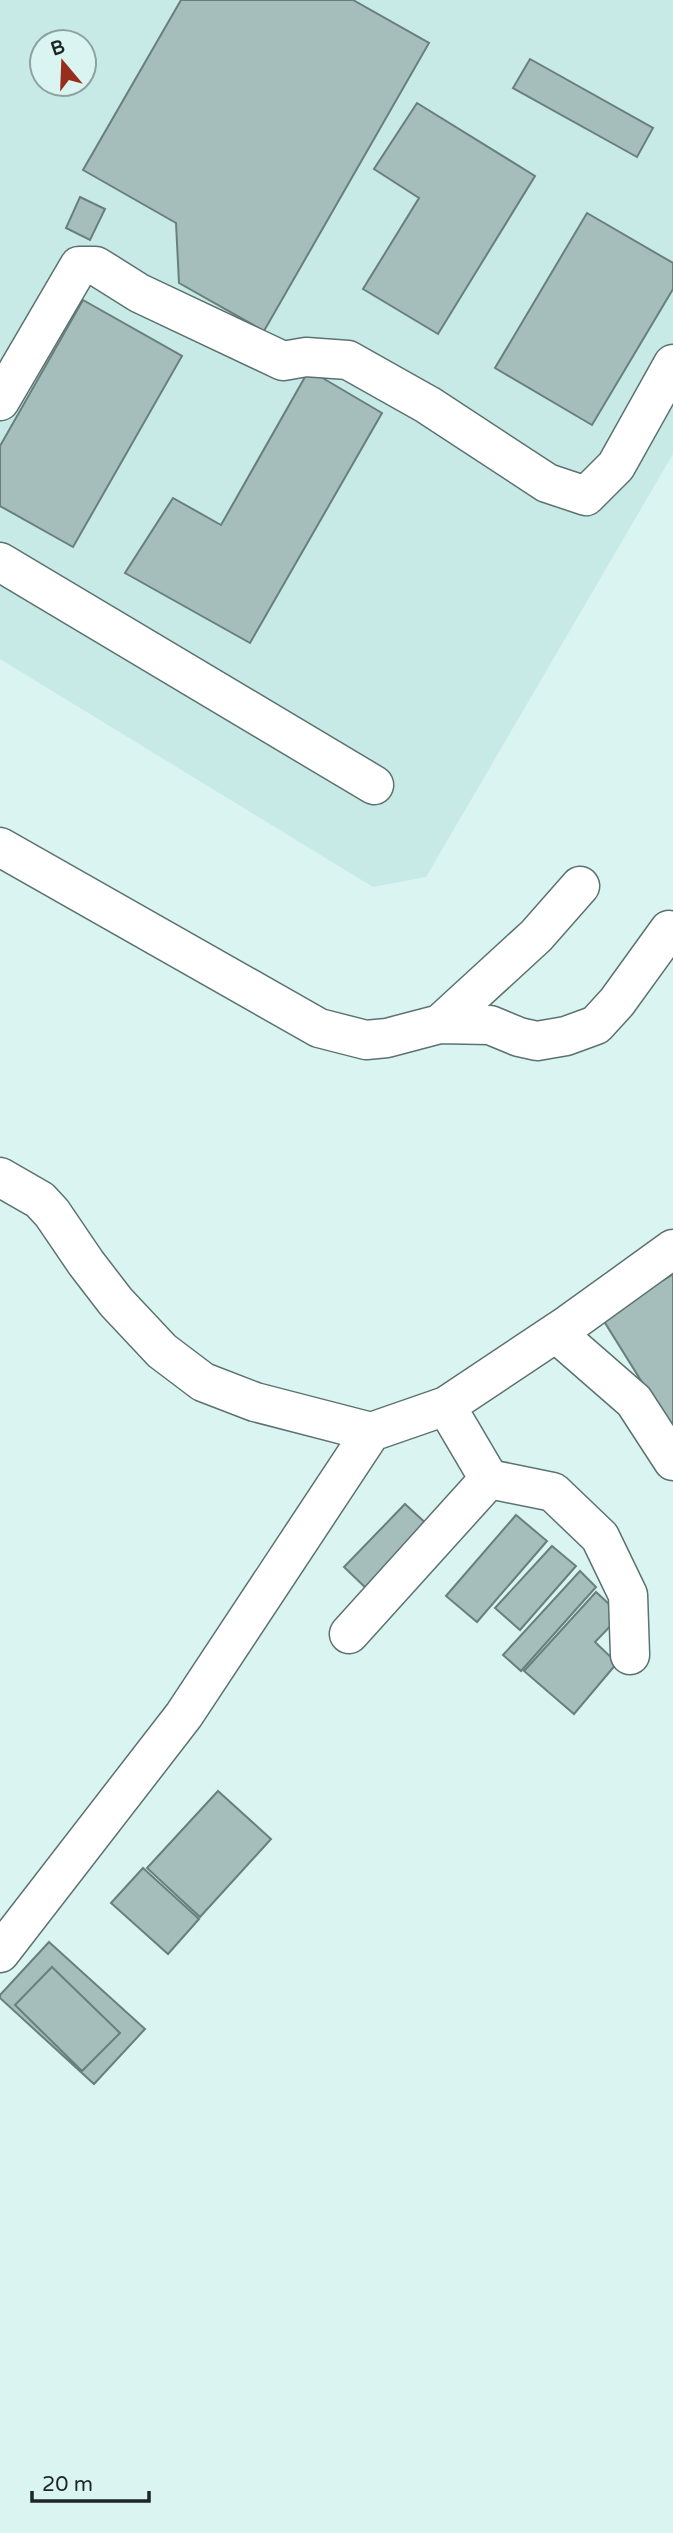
<svg xmlns="http://www.w3.org/2000/svg" width="673" height="2533" font-family="'Varela Round',sans-serif">
  <style>
    .built { fill: #c7eae7; fill-rule: evenodd }
    .building { fill: #a5bebc; stroke: #687f7d; stroke-width: 2 }
    .lines { fill: none; stroke-linecap: round; stroke-linejoin: round }
    .minor-casing { stroke: #5b7270; stroke-width: 41 }
    .minor { stroke: #fff; stroke-width: 38 }
  </style>
  <rect width="100%" height="100%" fill="#daf4f1"/>
  <!-- built -->
  <path class="built" d="M0,0H673V454L426,877L373,887L0,659ZM42,42H84V84H42Z"/>
  <!-- building -->
  <path class="building" d="M181,0H353L429,43L264,331L179,283L176,223L83,170Z
    M530,59L653,128L637,157L513,88Z
    M417,103L535,176L438,334L363,289L419,198L374,169Z
    M80,197L105,209L90,240L66,228Z
    M587,213L673,263V289L592,425L495,368Z
    M83,300L182,356L73,547L0,506V446Z
    M309,370L382,413L250,643L125,573L173,498L221,525Z
    M673,1274V1432L602,1318Z
    M405,1504L430,1527L369,1591L344,1567Z
    M516,1515L547,1541L477,1622L446,1596Z
    M552,1546L576,1566L520,1630L495,1608Z
    M580,1571L596,1587L521,1671L503,1655Z
    M596,1592L621,1615L595,1642L617,1663L574,1714L524,1671Z
    M218,1791L271,1839L200,1917L147,1868Z
    M143,1868L199,1919L168,1954L111,1903Z
    M49,1942L145,2029L94,2084L0,1998V1995Z
    M52,1967L120,2033L82,2071L15,2005Z"/>
  <g class="lines">
    <defs>
      <path id="minor" d="M0,401L79,266H96L139,293L283,361L306,357L348,360L428,405L547,483L586,496L616,466L673,364
        M0,562L374,785
        M0,847L319,1028L366,1040L387,1038L440,1024L490,1025L519,1037L537,1041L566,1036L596,1025L617,1002L669,930
        M440,1024L536,936L580,886
        M0,1177L40,1200L52,1213L86,1263L116,1302L162,1351L203,1382L255,1402L371,1432L446,1406L569,1324L673,1249
        M556,1333L634,1401L673,1461
        M446,1406L489,1479L553,1492L600,1537L628,1595L630,1655
        M349,1634L489,1479
        M0,1953L184,1715L371,1432"/>
    </defs>
    <!-- minor casing -->
    <use href="#minor" class="minor-casing"/>
    <!-- minor -->
    <use href="#minor" class="minor"/>
  </g>
  <!-- north arrow -->
  <g transform="translate(63 63) rotate(341)"><circle r="33" fill="#daf4f1" stroke="#8ea29f" stroke-width="2"/>
  <path d="M0-5L12 26L0 18L-12 26Z" fill="#962d1d"/>
  <text y="-10" font-size="19" font-weight="bold" text-anchor="middle" fill="#1c2625">B</text>
  </g>
  <!-- scale -->
  <path d="M32 2491v10h117v-10" fill="none" stroke="#1c2625" stroke-width="3.5"/>
  <text x="42" y="2491" font-size="21" fill="#1c2625" stroke="#daf4f1" stroke-width="5" paint-order="stroke">20 m</text>
</svg>
